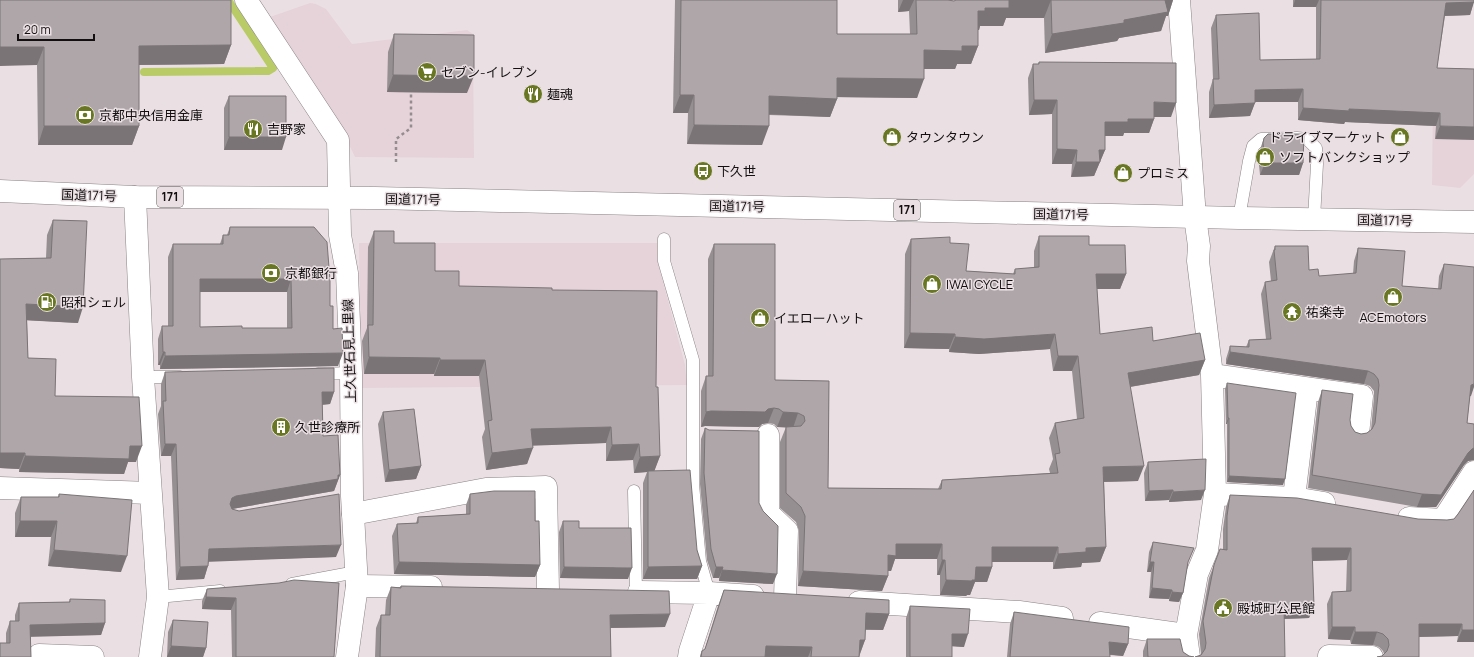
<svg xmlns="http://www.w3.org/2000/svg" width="1474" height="657" font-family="Manrope,'Noto Sans JP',sans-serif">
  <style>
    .built { fill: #e6d3da }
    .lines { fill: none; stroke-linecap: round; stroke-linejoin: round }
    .stream { stroke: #b8cb67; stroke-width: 8 }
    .service-casing { stroke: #8a8184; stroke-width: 13 }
    .minor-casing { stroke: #8a8184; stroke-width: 23 }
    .secondary-casing { stroke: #8a8184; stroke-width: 23 }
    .trunk-casing { stroke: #8a8184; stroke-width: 23 }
    .path { stroke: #948d8f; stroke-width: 2.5; stroke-dasharray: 3 3; stroke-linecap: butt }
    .service { stroke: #fff; stroke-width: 12 }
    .minor { stroke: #fff; stroke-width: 22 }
    .secondary { stroke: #fff; stroke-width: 22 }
    .trunk { stroke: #fff; stroke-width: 22 }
    .wall { fill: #968f91; fill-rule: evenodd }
    .shaded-wall { fill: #7a7476 }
    .building { fill: #afa6a9; stroke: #7a7476; fill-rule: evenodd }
    .labels { text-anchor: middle; stroke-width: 3; stroke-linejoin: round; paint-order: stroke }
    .shield { fill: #eae0e3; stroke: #544e4f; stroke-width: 1 }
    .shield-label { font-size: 12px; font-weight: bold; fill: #130f10 }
    .poi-label { font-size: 13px; fill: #130f10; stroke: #eae0e3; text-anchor: start }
    .street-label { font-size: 13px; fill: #130f10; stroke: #eae0e3 }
  </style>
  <rect width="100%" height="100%" fill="#eae0e3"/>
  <!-- built -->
  <path class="built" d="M310,3L316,4L326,9L352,44L467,30L473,34L474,158L355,157L343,132L310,76L270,17Z
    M1433,92L1474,95V174L1460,188L1432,185Z
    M359,243H657V259L685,365L687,385L361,388Z"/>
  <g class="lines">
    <!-- stream -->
    <path class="stream" d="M144,72L268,71L273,68L228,0"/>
    <defs>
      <path id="service" d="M1239,218L1249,161L1253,146L1261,139L1297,138L1307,139L1316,148L1317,164L1314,219
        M664,239V261L693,360V484L700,561L709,593
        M318,374L351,373
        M143,377H180
        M634,491L636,591
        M292,584L356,572
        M158,597L220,591"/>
      <path id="minor" d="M1179,0L1195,217L1199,246L1198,261L1212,375L1215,494L1207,550L1197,574L1186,635L1189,657
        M135,197L143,377L158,597L150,657
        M1212,375L1362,396L1358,434
        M768,435V513L787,531L785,598
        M0,488L151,493
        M1215,494L1294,498L1324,503
        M1294,498L1307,389
        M353,514L486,489L546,487L548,590
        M1409,518L1443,520L1474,472
        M357,586L431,587
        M639,592L709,593L753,596
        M859,602L1019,612L1062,618
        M1100,623L1186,635
        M39,657V655L93,657
        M689,657L690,651L709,593
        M1329,657V656L1372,657"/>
      <path id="secondary" d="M246,0L338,140L340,235L347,273L351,373L352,496L357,586L347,657"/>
      <path id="trunk" d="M0,191L135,197L375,198L1239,218L1474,222"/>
    </defs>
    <!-- service casing -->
    <use href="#service" class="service-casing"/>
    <!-- minor casing -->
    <use href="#minor" class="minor-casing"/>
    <!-- secondary casing -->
    <use href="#secondary" class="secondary-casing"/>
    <!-- trunk casing -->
    <use href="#trunk" class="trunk-casing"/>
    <!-- path -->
    <path class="path" d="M396,162V139L411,128V93"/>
    <!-- service -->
    <use href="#service" class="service"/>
    <!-- minor -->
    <use href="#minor" class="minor"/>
    <!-- secondary -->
    <use href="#secondary" class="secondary"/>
    <!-- trunk -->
    <use href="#trunk" class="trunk"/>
  </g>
  <!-- wall -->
  <path class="wall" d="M0,0L231,45L224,64L139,65V126L132,145H38L37,65Z
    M675,0H837V34H910L909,11L898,12V0H948L954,1L956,0H1173L1168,16H1166L1161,31L1119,38L1117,41L1045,53L1044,18H1006L1003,26H980L979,30H978V46L971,64H957L955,69H924L917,98L837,97V99L830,117L769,115L762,145L687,144L688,113H673Z
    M1293,0H1474L1470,15L1445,16L1437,68L1474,69L1435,139L1436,126L1345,122L1344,124L1298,120V102H1255L1250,116L1209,118V92L1213,79L1211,28L1216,15L1260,60L1316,59V7H1293Z
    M394,34L467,93L387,92L388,52Z
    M1039,62L1171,117H1154V119L1149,133H1124L1123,136H1105V150L1094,176L1071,177L1072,164H1052V114L1029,115L1028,78L1033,64H1038Z
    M229,96L282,150H224V108Z
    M1264,138L1303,163L1299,175H1260L1258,155Z
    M53,220L78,323L27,320L28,358L55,396L136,462H128L124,474L19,472V469L0,468V259L46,258L47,235Z
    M230,227L330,306L338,366L160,369V365H158V339L162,326H168V257L173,244H220L223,235H227ZM200,292H287V328H242L200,327Z
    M374,231L459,286L552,290L656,387L660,456L654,471L697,550L702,566L697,579H643V483L647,472L634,473L633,460L606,461V443L533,445L527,464L486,470L482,437L485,429L479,376H434V374H364L362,341L367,328L368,247Z
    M1039,236L1089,245L1126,274L1120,289H1097L1100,334L1153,341L1205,360L1199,375L1130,387L1138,481L1104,482L1106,547L1100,562L1082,563L1081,567L1053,569V562H992V567L987,582H975L970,595H967L966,596L940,595V575H937V559H895L891,571H888V576L882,591L798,586L799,531L796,522L780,508V442L786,427H777L774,424L768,423L762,424L759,427L705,426L701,427V391L706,376H708V259L714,244L775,380L829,381L828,488L938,489L942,480L1050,473L1049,469L1053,459L1049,438L1055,423L1077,419L1072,371H1053L1050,349L979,354L949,352V349L904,348L905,254L911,239L950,243L966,271L1013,274L1015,269L1034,268V251Z
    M1275,246L1309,270L1319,276L1353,274L1354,261L1358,248L1402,286L1438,289L1439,276L1444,264L1471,396H1470L1467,423L1474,424V460L1468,461L1464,465L1436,507H1417L1308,488L1318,402L1322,390L1350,420L1351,426L1355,432L1361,434L1367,433L1371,430L1374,397V391L1370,386L1364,384L1226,364V359L1230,346L1246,347L1249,340L1266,339L1261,294L1265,282L1271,281L1269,262Z
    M165,372L334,392L330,404L322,405L323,436L340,475L334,491L232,509L336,557L209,561L204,579L176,580L171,456H161L158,414L161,406V384Z
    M1227,383L1283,485L1227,482V424H1226L1225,389Z
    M383,412L421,466L416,479L385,482L378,424Z
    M705,428L759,503L773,584L719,581V578H713L707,560L700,484L701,439Z
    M1148,462L1201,500L1169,502V500L1145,501L1144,473Z
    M1474,490V642H1457L1458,636L1419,637L1382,656L1384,654L1383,651L1379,647L1373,645L1351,644L1350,640L1328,639L1327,604L1332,592H1346L1347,560L1312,561L1314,606L1309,618L1284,619L1201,655V654L1199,634L1209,578L1214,565L1223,549V529L1226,507L1230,495L1418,519L1447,520L1454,519L1458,514Z
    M59,494L121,572L48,566L51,537H15V513L21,497H58Z
    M470,494L535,521L540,565L535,577L394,574L392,536L397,524L416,523L418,517L466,514V505Z
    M563,521L628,579L560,578L559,532Z
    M1153,542L1188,563L1183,593L1179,602L1169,601V599L1149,598L1151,572H1147L1149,552Z
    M279,583L334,657H232L231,610L202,609V601L207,589Z
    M401,586L665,627L610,628L611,657H375L376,628L381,615H385L386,600L391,587H400Z
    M724,590L889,614L883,630H865V640L859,657H700L702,651L705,649L718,606Z
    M70,599L105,623L101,635L31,636V657L6,643V633L10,621H15V615L19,603L69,602Z
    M910,606L964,647L952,646V657H906V618Z
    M1014,612L1128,644L1123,656L1110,655V657H1007L1010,624Z
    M173,620L206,648L203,657H167L168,632Z
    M1147,639L1183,652L1189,656L1194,657H1143V651Z"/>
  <!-- shaded-wall -->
  <path class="shaded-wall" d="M903,0H914L909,11L898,12Z
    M1009,0H1051L1044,18H1006L1003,26H980L979,30H971L978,11L985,8Z
    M1164,0H1173L1168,16H1166L1161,31L1119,38L1117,41L1045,53L1052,34L1124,20Z
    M1295,0H1319L1316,7H1293Z
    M1474,2L1470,15L1442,16L1446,3Z
    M231,45L224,64L132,65L139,46Z
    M962,46H978L971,64H957L955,69H917L924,50Z
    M0,47H44L37,65L0,66Z
    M393,75L474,76L467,93L387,92Z
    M837,78L924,79L917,98L830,97Z
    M1303,89L1298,102H1250L1255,90Z
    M680,95H694L688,113H673Z
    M769,96L837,99L830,117L763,114Z
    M1034,100H1057L1052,114L1029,115Z
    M1154,102L1176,103L1171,117H1149Z
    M1255,103L1250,116L1209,118L1214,105Z
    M1303,108L1349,109L1440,113L1436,126L1345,122L1344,124L1298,120Z
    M1128,119H1154L1149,133H1124L1123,136H1100L1105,122Z
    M694,125L769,126L762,145L687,144Z
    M44,126H139L132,145H38Z
    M1440,126L1474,127V140L1435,139Z
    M229,137H286L282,150H224Z
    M1057,149L1077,150L1072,164H1052Z
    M1099,150H1105L1094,176L1071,177L1076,162Z
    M1265,163H1303L1299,175H1260Z
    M1096,274H1126L1120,289H1090Z
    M200,279H291L287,292H195Z
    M26,304L83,307L78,323L21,320Z
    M910,333L955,334L949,349L904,348Z
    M1055,334L1050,349L979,354L949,352L955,337Z
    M163,352H165L160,365H158Z
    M1230,352L1368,371L1364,384L1226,364Z
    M343,353L338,366L160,369L165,356Z
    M1058,356H1078L1072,371H1053Z
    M369,357L440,358L434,374H364Z
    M440,360H485L479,376H434Z
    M1205,360L1199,375L1123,388L1128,373Z
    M1474,384V387L1471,396L1467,397L1471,385Z
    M322,392H334L330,404L318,405Z
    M774,408L768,423L762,424L759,427L705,426L701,427L706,412L711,411L768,409Z
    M783,412L798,413L793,428L777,427Z
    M1228,418H1229L1227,424H1226Z
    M611,427L606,443L525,446L531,429Z
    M165,444H176L171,456H161Z
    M639,444L633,460L606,461L612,445Z
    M130,446H142L136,462H128L124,474L19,472L25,456Z
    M533,448L527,464L486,470L492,453Z
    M1474,448V460L1468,461L1464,465L1436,507H1417L1422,494L1472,449Z
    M0,453H25L19,469L0,468Z
    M660,456L654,472L648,471L647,472L634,473L640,457Z
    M421,466L416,479L385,482L389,470Z
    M1144,466L1138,481L1098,482L1103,467Z
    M338,475H340L334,491L232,509L228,510L232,498L236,496Z
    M1229,476L1285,479L1283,485L1227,482Z
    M1173,490L1169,500L1145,501L1149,491Z
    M1205,490L1201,500L1169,502L1173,492Z
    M20,521H57L51,537H15Z
    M896,544H942L937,559H895L891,571L882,570L888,555Z
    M341,545L336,557L204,562L209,549Z
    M992,547H1058L1053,562H986Z
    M1106,547L1100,562L1082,563L1081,567L1053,569L1058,554L1086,548Z
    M1312,548H1351L1347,560L1307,561Z
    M54,550L127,556L121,572L48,566Z
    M942,560H945L940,575H937Z
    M399,562L540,565L535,577L394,574Z
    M1150,562H1154L1151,572H1147Z
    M208,566L204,579L176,580L180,567Z
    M702,566L697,579H643L648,567Z
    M564,567L632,568L628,579L560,578Z
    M716,567H723L719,578H713Z
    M976,567H992L987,582H975L970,595H967L966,596L940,595L946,580Z
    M722,570L777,574L773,584L719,581Z
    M803,571L888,576L882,591L798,586Z
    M1152,588L1172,590L1169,599L1149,598Z
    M1172,592L1183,593L1179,602L1169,601Z
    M206,597L236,598L231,610L202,609Z
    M1314,606L1309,618L1280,619L1284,607Z
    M866,613L889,614L883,630L860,629Z
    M670,614L665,627L606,628L610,615Z
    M105,623L101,635L26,637L30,625Z
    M1419,624H1462L1458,636L1414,637Z
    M1332,627H1355L1350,640L1328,639Z
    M1462,630H1474V642H1457Z
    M1355,632H1377L1373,645L1351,644Z
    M952,634H968L964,647L948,646Z
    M860,640H865L859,656Z
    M1109,642L1128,644L1123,656L1105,654Z
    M171,646L206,648L203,657H167Z
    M766,646L812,647L808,657H761Z"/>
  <!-- building -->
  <path class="building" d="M0,0H231V45L139,46V126H44V47H0Z
    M681,0H837V34H917L916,0H948L954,1L956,0H1009V8H985V11H978V46H962V51L924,50V79L837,78V99L769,96V126L694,125V95H680Z
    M1051,0H1165L1168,12L1124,20V23L1052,34Z
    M1321,0H1474V2L1446,3L1437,68L1474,69V127L1440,126V113L1349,109V111L1303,108V89L1255,90V103L1214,105L1213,79H1219L1216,15L1259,13L1260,60L1320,59Z
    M394,34L474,35V76L393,75Z
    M1039,62L1176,63V103L1154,102V119H1128V122H1105V150H1099L1100,162H1076L1077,150L1057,149V100H1034L1033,64H1039Z
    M229,96H286V137H229Z
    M1268,134H1304L1303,163H1265L1263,143L1264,138Z
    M53,220L87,221L83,307L26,304L28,358L56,359L55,396L139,397L142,446H130L129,459L25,456V453H0V259L51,258Z
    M230,227H314L327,242L330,280V306H333V329L342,328L343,353L165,356V352H163L162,326H173V244H223V235H229ZM200,279H291L292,328H242V326L200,327Z
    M374,231H394V243H435V271H459V286L552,288V290L657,291L656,387H658L660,456L640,457L639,444L612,445L611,427L531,429L533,448L492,453L488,421L492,420L485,360H440V358L369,357L368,325H373Z
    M1039,236H1089V245H1125L1126,274H1096L1100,334L1152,327L1153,341L1200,333L1205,360L1128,373L1144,466L1103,467L1106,547L1086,548V552L1058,554V547H992V567H976L975,580H972V581L946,580L945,560H942V544H896V556L888,555V576L803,571L805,516L801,507L786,493V427L801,426L805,421L804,416L798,413L783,412L779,409L774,408L768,409L765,412L711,411L706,412V376H713L714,244H775V380L829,381L828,488L941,489L942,480L1058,473L1055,454L1060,453L1055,423L1084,418L1078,356H1058L1055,334L984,339L955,337V334L910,333L911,239L950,237V243L969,244L966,271L1015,274V269L1039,267Z
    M1275,246H1308L1309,270L1318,269L1319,276L1356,273L1358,248L1405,251L1402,286L1441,289L1444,264L1474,267V384L1471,385L1467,423L1474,424V448L1472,449L1468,453L1441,495L1422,494L1312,475L1322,390L1353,394L1350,420L1351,426L1355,432L1361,434L1367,433L1372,429L1375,423L1379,385L1378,379L1374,374L1368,371L1230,352V346L1249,347V340L1271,339L1265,282L1277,280L1274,250H1275Z
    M334,368V392H322L323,436L338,435L340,475H338V479L236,496L232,498L230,504L232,509L239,511L339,494L341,545L209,549L208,566L180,567L176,444H165L163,401H166L165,372Z
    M1227,383L1296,393L1285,479L1229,476V418H1228Z
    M414,409L421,466L389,470L383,412Z
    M705,428L709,430L759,431V503L763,511L778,526L777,574L722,570L723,567H716L711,549L704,473Z
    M1206,459L1205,490L1173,492V490L1149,491L1148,462Z
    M690,470L697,550L702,566L648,567V471Z
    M1474,490V630H1462V624H1419V657H1377L1382,656L1387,651L1389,645L1388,639L1383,634L1377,632H1355V627H1332V592L1351,591V548H1312L1314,606L1284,607L1285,657H1195L1201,655L1205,649L1206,643L1203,621L1214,565L1220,549L1227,550V516L1230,495L1297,498L1418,519L1447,520L1454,519L1458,514Z
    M494,491H535V521H539L540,565L399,562L397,524L418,523V517L470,514V494Z
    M59,494L132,500L127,556L54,550L57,521H20L21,497H59Z
    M563,521H579V528H631L632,568L564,567Z
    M1153,542L1194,548L1188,562L1183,593L1172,592V590L1152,588L1154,562H1150Z
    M294,580L339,583L334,657H236V598L206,597L207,589L279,583Z
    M401,586L669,591L670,614L610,615L611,657H380L381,615H390L391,587L401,588Z
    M724,590L889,600V614L866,613L865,640H860L859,657H811L812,647L766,646L765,657H701L702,651L705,649L707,643Z
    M70,599L105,600V623L30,625L31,657H0V643H10V621H19V603L70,602Z
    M910,606L970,609L968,634H952V657H910Z
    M1014,612L1129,627L1128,644L1109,642L1110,657H1010Z
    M173,620L208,622L206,648L171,646Z
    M1147,639H1180L1183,652L1189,656L1194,657H1148Z"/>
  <!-- icons -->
  <defs>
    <symbol id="supermarket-disc" viewBox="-11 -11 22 22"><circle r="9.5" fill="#697723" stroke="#eae0e3"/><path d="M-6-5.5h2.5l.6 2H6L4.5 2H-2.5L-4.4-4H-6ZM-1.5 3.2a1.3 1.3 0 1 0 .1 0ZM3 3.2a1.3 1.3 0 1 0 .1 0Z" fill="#fff"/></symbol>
    <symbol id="restaurant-disc" viewBox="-11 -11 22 22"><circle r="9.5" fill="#697723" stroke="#eae0e3"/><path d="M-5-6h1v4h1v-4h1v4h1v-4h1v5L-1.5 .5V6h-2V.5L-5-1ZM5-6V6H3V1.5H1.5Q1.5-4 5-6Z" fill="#fff"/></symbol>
    <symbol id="bank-disc" viewBox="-11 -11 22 22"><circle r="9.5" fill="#697723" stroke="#eae0e3"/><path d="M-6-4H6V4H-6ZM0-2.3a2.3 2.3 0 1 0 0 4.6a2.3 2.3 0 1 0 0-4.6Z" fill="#fff"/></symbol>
    <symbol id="shop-disc" viewBox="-11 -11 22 22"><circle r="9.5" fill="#697723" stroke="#eae0e3"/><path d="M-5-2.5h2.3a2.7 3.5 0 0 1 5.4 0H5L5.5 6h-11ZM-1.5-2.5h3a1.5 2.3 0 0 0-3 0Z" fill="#fff"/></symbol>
    <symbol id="bus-disc" viewBox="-11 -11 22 22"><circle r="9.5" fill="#697723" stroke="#eae0e3"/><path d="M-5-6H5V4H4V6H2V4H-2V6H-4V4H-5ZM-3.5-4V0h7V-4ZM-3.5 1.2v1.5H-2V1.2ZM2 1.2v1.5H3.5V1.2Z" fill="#fff"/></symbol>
    <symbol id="fuel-disc" viewBox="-11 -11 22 22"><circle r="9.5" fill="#697723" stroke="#eae0e3"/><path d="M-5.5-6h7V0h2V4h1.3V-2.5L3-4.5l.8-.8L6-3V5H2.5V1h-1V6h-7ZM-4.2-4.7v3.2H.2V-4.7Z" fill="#fff"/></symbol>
    <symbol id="temple-disc" viewBox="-11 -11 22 22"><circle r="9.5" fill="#697723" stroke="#eae0e3"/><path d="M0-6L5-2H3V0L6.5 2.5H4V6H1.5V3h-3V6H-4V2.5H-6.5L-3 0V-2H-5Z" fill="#fff"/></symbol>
    <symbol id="building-disc" viewBox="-11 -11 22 22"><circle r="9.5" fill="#697723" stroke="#eae0e3"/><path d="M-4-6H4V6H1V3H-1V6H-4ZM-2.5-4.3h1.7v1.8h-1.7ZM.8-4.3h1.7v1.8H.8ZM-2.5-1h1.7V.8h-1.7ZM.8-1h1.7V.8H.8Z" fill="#fff"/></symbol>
    <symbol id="civic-disc" viewBox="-11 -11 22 22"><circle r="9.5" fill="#697723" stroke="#eae0e3"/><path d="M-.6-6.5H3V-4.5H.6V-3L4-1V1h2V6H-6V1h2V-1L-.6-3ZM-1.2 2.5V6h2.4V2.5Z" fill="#fff"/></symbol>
  </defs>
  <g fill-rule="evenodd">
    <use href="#supermarket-disc" x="416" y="61" width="22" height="22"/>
    <use href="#restaurant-disc" x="522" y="83" width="22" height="22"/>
    <use href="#bank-disc" x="74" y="104" width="22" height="22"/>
    <use href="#restaurant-disc" x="242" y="118" width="22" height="22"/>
    <use href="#shop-disc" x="881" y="126" width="22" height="22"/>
    <use href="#shop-disc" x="1389" y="126" width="22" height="22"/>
    <use href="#shop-disc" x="1254" y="146" width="22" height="22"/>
    <use href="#bus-disc" x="692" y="160" width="22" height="22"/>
    <use href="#shop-disc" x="1112" y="162" width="22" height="22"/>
    <use href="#bank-disc" x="260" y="262" width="22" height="22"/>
    <use href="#shop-disc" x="921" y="273" width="22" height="22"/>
    <use href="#shop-disc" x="1382" y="286" width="22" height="22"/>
    <use href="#fuel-disc" x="36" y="291" width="22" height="22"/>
    <use href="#temple-disc" x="1281" y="301" width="22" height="22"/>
    <use href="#shop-disc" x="749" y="307" width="22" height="22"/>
    <use href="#building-disc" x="270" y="416" width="22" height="22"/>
    <use href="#civic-disc" x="1212" y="597" width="22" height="22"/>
  </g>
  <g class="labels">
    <!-- shield labels -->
    <g class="shield">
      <rect x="157" y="187" width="26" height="20" rx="3"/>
      <rect x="894" y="200" width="26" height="20" rx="3"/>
    </g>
    <g class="shield-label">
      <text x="170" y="201">171</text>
      <text x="907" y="214">171</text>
    </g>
    <!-- poi labels -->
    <g class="poi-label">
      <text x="441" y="77">セブン-イレブン</text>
      <text x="547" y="99">麺魂</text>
      <text x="99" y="120">京都中央信用金庫</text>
      <text x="267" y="134">吉野家</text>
      <text x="906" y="142">タウンタウン</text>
      <text x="1386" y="142" text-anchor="end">ドライブマーケット</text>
      <text x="1279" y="162">ソフトバンクショップ</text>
      <text x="717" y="176">下久世</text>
      <text x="1137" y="178">プロミス</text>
      <text x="285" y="278">京都銀行</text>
      <text x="946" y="289">IWAI CYCLE</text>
      <text x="61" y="307">昭和シェル</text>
      <text x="1306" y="317">祐楽寺</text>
      <text x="1393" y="322" text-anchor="middle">ACEmotors</text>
      <text x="774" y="323">イエローハット</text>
      <text x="295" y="432">久世診療所</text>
      <text x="1237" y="613">殿城町公民館</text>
    </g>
    <!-- street labels -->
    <g class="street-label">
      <text transform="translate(89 195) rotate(2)" y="5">国道171号</text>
      <text transform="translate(413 199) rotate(1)" y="5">国道171号</text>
      <text transform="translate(737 206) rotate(1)" y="5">国道171号</text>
      <text transform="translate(1061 214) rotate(1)" y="5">国道171号</text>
      <text transform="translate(1385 220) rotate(1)" y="5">国道171号</text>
      <text transform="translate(349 351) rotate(-92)" y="5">上久世石見上里線</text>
    </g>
  </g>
  <!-- scale -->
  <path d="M18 34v6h76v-6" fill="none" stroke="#130f10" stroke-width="2"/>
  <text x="24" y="34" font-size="12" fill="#130f10" stroke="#eae0e3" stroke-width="3" paint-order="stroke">20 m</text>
</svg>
